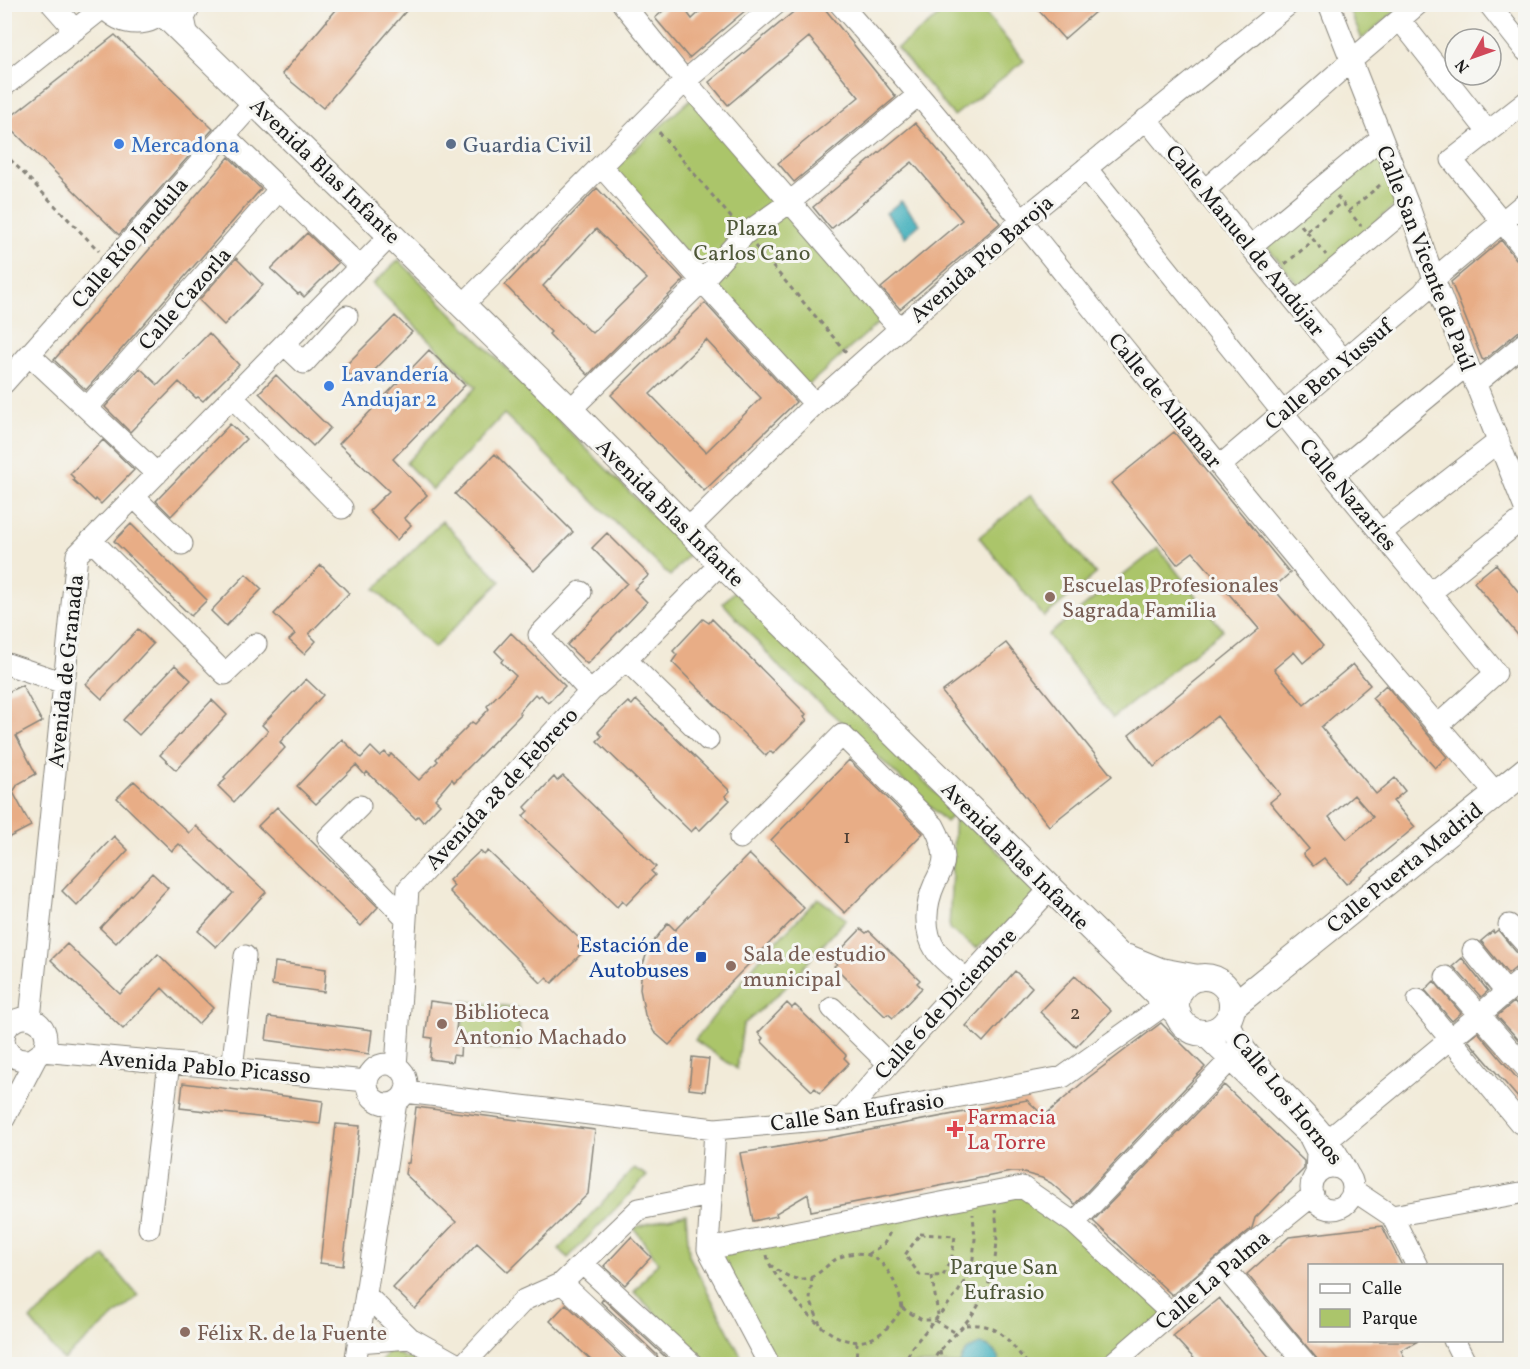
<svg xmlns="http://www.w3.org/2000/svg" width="1530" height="1369" font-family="Vollkorn,serif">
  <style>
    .green { fill: #abc56b; stroke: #647044; stroke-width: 1.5 }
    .water { fill: #40afbb; stroke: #2e666c; stroke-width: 1.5 }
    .building { fill: #e8ad86; fill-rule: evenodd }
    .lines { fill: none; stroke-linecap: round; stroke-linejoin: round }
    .minor-casing { stroke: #87847a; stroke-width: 23 }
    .major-casing { stroke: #87847a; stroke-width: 28 }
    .path { stroke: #87847a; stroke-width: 3; stroke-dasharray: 4.5 4.5; stroke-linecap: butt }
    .minor { stroke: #fff; stroke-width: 21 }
    .major { stroke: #fff; stroke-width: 26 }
    .shop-dot { fill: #3f7fe0; stroke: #f6f6f2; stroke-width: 2 }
    .service-dot { fill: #5c6f8a; stroke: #f6f6f2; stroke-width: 2 }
    .education-dot { fill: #8d6e63; stroke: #f6f6f2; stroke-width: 2 }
    .transit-dot { fill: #1a4fb4; stroke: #f6f6f2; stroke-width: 2 }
    .health-dot { fill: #e0444e; stroke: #f6f6f2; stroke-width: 2 }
    .labels { text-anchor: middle; stroke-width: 6; stroke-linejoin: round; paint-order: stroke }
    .number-label { font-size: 20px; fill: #4f4036 }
    .shop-label { font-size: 22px; fill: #366cbe; stroke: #f6f6f2; text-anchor: start }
    .service-label { font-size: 22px; fill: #4e5e75; stroke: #f6f6f2; text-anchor: start }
    .street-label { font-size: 22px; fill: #1c1c1c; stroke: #f6f6f2 }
    .park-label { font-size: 22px; fill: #4e5738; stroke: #f6f6f2 }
    .education-label { font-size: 22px; fill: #785e54; stroke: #f6f6f2; text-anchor: start }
    .transit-label { font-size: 22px; fill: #164399; stroke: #f6f6f2; text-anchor: end }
    .health-label { font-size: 22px; fill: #be3a42; stroke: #f6f6f2; text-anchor: start }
  </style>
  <rect width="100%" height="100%" fill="#f6f6f2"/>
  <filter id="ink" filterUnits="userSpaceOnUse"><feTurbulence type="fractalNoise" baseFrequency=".0167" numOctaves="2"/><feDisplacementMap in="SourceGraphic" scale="12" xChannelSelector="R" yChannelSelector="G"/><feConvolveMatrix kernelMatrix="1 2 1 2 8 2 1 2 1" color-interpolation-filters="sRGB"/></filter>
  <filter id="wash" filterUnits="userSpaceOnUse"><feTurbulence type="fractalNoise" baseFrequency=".008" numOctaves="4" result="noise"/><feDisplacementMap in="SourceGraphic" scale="24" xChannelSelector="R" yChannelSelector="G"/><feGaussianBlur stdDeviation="1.35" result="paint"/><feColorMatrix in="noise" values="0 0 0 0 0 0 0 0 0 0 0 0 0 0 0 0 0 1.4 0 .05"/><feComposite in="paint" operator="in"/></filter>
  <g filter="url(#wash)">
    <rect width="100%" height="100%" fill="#f2ebd9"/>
    <!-- green -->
    <path class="green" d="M953,5H979L1024,61L954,116L897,48Z
      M1347,5H1403L1362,39Z
      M699,92L893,310L805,388L611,170Z
      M1373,155H1378L1397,204L1300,287L1265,244Z
      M399,260L690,553L670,576L504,414L432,490L406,463L476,387L373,284Z
      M1031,495L1096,574L1044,617L979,537Z
      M442,521L501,581L434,648L375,589Z
      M1158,548L1223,630L1113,718L1048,635Z
      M735,591L956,813L1040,890L996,934L976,948L949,929L955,813L946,822L847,727L782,670L723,603Z
      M818,898L846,919L784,989L743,1025L737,1069L695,1040L756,963Z
      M464,1001L518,1008L521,1050L474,1048C475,1038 469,1034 462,1030Z
      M634,1168L647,1176L568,1258L559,1249Z
      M1022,1187L1171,1313L1112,1364H769L708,1249Z
      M686,1214L689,1255L745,1364H706L634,1292L658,1262L634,1228L663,1219Z
      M105,1256L138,1296L63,1360L30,1320Z
      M389,1348L407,1359L411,1355L424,1364H380Z"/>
    <!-- water -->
    <path class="water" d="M901,201L920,224L905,237L886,213Z
      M981,1344C991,1347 999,1354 999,1364H960C962,1353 970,1347 981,1344Z"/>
    <g id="blocks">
      <!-- building -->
      <path class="building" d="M341,4H412L323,108L282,74Z
        M671,4H681L692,19L708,4H753L689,58L655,18Z
        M803,4H821L896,97L794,182L778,163L859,97L809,37L728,105L709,82Z
        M1033,4H1104L1064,39Z
        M115,35L213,129L119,235L4,122Z
        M915,123L1000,223L900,309L881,288L962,220L912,162L831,229L813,207Z
        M229,157L261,189L86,390L54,360Z
        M597,188L684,280L588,375L549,334L551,332L505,285ZM596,229L647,279L592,333L543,286Z
        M307,233L338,263L304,297L300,293L298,294L271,269Z
        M1501,240L1516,259L1526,265V330L1518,332L1484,360L1482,359L1451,282Z
        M236,258L263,285L224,325L199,300Z
        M705,303L796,402L704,491L611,395ZM706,340L761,398L706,452L650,394Z
        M395,316L412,332L360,385L343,368Z
        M209,333L239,365L203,401L198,397L196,398L179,382L130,432L105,407L140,368L158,385Z
        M429,350L465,385L393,459L427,495L404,518L411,525L397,540L369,511L389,491L339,444Z
        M276,375L330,428L313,446L259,393Z
        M230,424L246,439L171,516L156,501Z
        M1174,432L1290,573L1273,588L1323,646L1303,663L1294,652L1274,669L1304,705L1353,664L1370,685L1321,727L1376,794L1395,778L1405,791L1393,801L1415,827L1346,884L1324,858L1313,866L1303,854L1309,849L1270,802L1280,794L1217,716L1154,767L1129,735L1259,629L1193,552L1177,564L1111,483ZM1354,795L1373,817L1347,839L1329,817Z
        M103,440L134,470L101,504L96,499L95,501L73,480L74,478L70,474Z
        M495,454L573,532L534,571L455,494Z
        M131,524L207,600L191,616L114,541Z
        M607,533L649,575L634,589L647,602L587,664L567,645L627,583L592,548Z
        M1496,564L1526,601V645L1474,582Z
        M321,565L349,593L309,634L316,641L304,654L289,640L295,634L274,614Z
        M246,574L262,589L226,626L211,611Z
        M703,619L709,623L712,619L806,714L804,717L807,720L773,754L770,751L766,756L672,662L677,655L673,651Z
        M138,629L153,644L102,699L86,684Z
        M511,633L565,686L548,703L541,695L538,697L535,694L519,712L521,714L454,782L452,779L435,799L440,804L423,822L418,816L415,818L367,772L365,775L356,765L316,804L297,786L342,739L361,758L371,747L380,756L385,752L389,757L391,754L419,780L438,761L436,759L447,747L472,722L475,724L489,709L487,706L516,676L501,662L503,659L495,651Z
        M1006,643L1112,776L1049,826L942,692Z
        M175,665L191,680L139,735L123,720Z
        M306,679L323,695L280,742L285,748L234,802L218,786L226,779L224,777L268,731L262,725Z
        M22,685L42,722L16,736L36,774L18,784L13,792L31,826L4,840V694Z
        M1386,685L1447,757L1435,768L1372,698Z
        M212,700L227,715L176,770L160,755Z
        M636,700L730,791L725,796L730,800L699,831L696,827L691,832L597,741L602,736L598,732L610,719L628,702L632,705Z
        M849,760L923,833L845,913L771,840Z
        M563,776L656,867L651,871L655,875L626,905L622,901L617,907L523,816L528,811L525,807L554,777L557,781Z
        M134,781L189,833L196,826L266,892L216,947L198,931L233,893L179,844L172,851L117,798Z
        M277,807L378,907L361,926L258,826Z
        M114,836L128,850L77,906L62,891Z
        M480,851L484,855L488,851L583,942L578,947L583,952L552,983L546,978L541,983L449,891L454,886L449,880Z
        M749,854L804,908L669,1045L654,1032L645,1015L640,989L642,967L649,947L668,923L675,930Z
        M152,873L168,888L116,943L100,928Z
        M861,929L866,933L869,931L920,980L917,983L922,988L893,1018L888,1014L885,1016L856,988L834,966L837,964L832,959Z
        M1498,930L1516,952L1526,956V964L1518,966L1508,974L1481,941L1493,931L1494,933Z
        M67,944L120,994L158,954L213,1008L198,1024L162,988L123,1029L51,960Z
        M1462,958L1488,991L1481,997L1453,966Z
        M275,962L326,969L324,992L272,985Z
        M1015,971L1032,987L983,1042L966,1026Z
        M1075,976L1111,1011L1076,1047L1040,1012Z
        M1434,981L1461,1013L1452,1021L1425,990Z
        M430,1001L459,1005L455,1039L461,1041L460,1056L453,1055L452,1062L430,1059L432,1038L425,1037Z
        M1514,1002L1526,1016V1048L1497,1016Z
        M787,1003L792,1008L795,1005L846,1055L844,1058L849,1063L820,1093L815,1088L812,1091L785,1065L761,1041L763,1038L758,1033Z
        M269,1017L372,1030L369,1054L266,1040Z
        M1161,1023L1205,1067L1075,1204L1051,1183L1042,1178L1020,1172H1011L811,1211L808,1194L776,1213L777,1216L753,1221L740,1153L797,1144L1027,1100L1044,1116L1088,1078Z
        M1478,1032L1526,1089V1107L1468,1040Z
        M692,1057L709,1059L705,1091L689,1089Z
        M183,1083L323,1101L320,1124L180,1108Z
        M1224,1085L1304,1161V1169L1255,1218L1252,1228L1172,1295L1093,1221Z
        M416,1107L595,1130L588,1194L508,1272L477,1243L415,1309L393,1288L456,1222L405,1174L407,1163H409Z
        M336,1124L360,1126L343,1266L320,1263Z
        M1382,1226L1402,1266H1310V1341H1418L1401,1350L1408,1365H1322L1247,1274L1289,1237Z
        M631,1237L651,1257L625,1285L604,1266Z
        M1219,1298L1276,1365H1200L1173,1336Z
        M603,1299L674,1365H660L657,1355L601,1302Z
        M566,1304L630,1365H596L550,1321Z"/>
    </g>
  </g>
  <g filter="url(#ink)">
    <use href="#blocks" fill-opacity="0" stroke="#87847a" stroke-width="1.5"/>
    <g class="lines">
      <defs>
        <path id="minor" d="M52,4L75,30
          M623,4L685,81L900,329
          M840,4C942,118 1036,239 1132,358C1251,505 1371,651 1496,793
          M1329,4L1409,207L1434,279L1526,511
          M1489,4L1526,51
          M1400,20L1488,132
          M188,37L184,18L191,4
          M4,86L105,6
          M1526,102L1452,160L1526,251
          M1146,119L1344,361
          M224,135L360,267
          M601,166L702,281L815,404
          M1086,168L1333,475L1496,673L1437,726
          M1205,190L1352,60L1418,4
          M1251,246L1381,138
          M1297,301L1409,207
          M463,305L685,81L776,4
          M284,344L304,363L347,316
          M30,355L157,474
          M4,383L255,101
          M1475,384L1526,342
          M232,397L342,508
          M88,407L279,190
          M570,410L702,281L745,234L790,202L917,96
          M1220,466L1423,293L1434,279L1526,202
          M1333,475L1468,364
          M134,497L182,544
          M688,529L815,404L1021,221L1289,4
          M1382,532L1499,441
          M91,540L225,674L256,644
          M581,592L539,635L590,692
          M1430,593L1526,516
          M626,660L708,740
          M4,663L64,683
          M360,806L328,838L406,918
          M740,838L842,735L934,826C939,835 943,846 944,857C944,867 939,875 935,883C925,905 923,931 936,951C944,962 957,971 967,980
          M1509,925L1526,944
          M1473,951L1506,992
          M1446,977L1526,1068
          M1418,1000L1520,1123L1526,1120
          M832,1008L889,1064
          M4 1039a21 21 0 1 1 42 0a21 21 0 1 1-42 0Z
          M30,1019L77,555L392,234
          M1227,1021C1257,1080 1321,1114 1348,1174
          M1202,1033L1309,1136L1317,1152L1316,1175
          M42,1051L367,1081
          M367 1084a20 20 0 1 1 40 0a20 20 0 1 1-40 0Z
          M396,1067L408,889L590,692L626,660L721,563
          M232,1069L245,956
          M405,1092L715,1129L842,1118L1063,1077L1167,1003
          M842,1118L889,1064L1050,889
          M4,1119L37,1056
          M1328,1140L1526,976
          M1311 1188a21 21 0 1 1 42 0a21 21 0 1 1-42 0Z
          M1353,1190L1392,1216L1417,1266
          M1392,1216L1526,1192
          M1074,1223L1231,1059
          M149,1228L169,1063
          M708,1249L1022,1187L1074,1223L1171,1313
          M708,1249L769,1364
          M708,1249L715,1129
          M583,1264L692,1364
          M1224,1267L1306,1364
          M562,1283L648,1364
          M366,1295L410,1338L456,1364
          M1454,1340L1466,1364
          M358,1342L410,1338
          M355,1364L396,1102
          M464,1364L524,1300L562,1283L639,1209L711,1195
          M1112,1364L1224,1267L1313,1195"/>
        <path id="major" d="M104,4C123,26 150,26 169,4
          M162,12L570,410L721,563L1178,1014
          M1128,958L1160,971L1198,978
          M1176 1005a28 28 0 1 1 56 0a28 28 0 1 1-56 0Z
          M1232,1007L1526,770"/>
      </defs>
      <!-- minor casing -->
      <use href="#minor" class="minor-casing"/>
      <!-- major casing -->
      <use href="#major" class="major-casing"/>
      <!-- path -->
      <path class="path" d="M659,132L734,221
        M4,153L99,251
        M1337,196L1361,226
        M1349,211L1380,185
        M1301,225L1326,255
        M1307,231L1342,202
        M755,246L847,353
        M1285,264L1314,240
        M920,1234L955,1236L952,1256L943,1276L920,1275L905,1255Z
        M868,1254L884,1244L891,1230
        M767,1255C770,1270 781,1282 791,1294C823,1336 866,1369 902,1308C897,1276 876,1240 838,1258C829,1263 819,1274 812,1277C796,1284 781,1273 769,1264
        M932,1276L938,1315
        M812,1277L810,1300L820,1324
        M902,1308L922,1320H934L956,1333
        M966,1325C1000,1322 1008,1341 1028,1364
        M940,1351L942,1364
        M400,1364L409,1357
        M856,1364L857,1343
        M904,1364L912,1347L957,1294L972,1268L975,1239L973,1214
        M931,1364C940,1347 955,1336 967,1321C993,1291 1001,1249 995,1210"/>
      <!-- minor -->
      <use href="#minor" class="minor"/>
      <!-- major -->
      <use href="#major" class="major"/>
    </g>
  </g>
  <!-- markers -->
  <g class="shop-dot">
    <circle cx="119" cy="144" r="6"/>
    <circle cx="329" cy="386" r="6"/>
  </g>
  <circle class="service-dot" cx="451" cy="144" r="6"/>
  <g class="education-dot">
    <circle cx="1050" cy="597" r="6"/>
    <circle cx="731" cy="966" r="6"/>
    <circle cx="442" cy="1024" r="6"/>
    <circle cx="185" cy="1332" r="6"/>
  </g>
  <rect class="transit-dot" x="695" y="951" width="12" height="12" rx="3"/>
  <path class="health-dot" d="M952 1120h6v6h6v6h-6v6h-6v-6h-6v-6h6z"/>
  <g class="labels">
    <!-- number labels -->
    <g class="number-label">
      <text x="847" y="843">1</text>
      <text x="1075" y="1019">2</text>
    </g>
    <!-- shop labels -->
    <g class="shop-label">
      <text x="131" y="152">Mercadona</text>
      <text x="341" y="381">Lavandería<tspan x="341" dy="25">Andujar 2</tspan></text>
    </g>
    <!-- service labels -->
    <g class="service-label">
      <text x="463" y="152">Guardia Civil</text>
    </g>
    <!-- street labels -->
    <g class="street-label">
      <text transform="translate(326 170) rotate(44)" y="8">Avenida Blas Infante</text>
      <text transform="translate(1246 240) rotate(51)" y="8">Calle Manuel de Andújar</text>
      <text transform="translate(129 242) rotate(-49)" y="8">Calle Río Jandula</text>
      <text transform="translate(981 258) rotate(-41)" y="8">Avenida Pío Baroja</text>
      <text transform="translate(1427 258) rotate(69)" y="8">Calle San Vicente de Paúl</text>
      <text transform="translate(184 298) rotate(-49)" y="8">Calle Cazorla</text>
      <text transform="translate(1328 374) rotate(-40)" y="8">Calle Ben Yussuf</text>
      <text transform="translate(1166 400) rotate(51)" y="8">Calle de Alhamar</text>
      <text transform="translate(1349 494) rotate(50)" y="8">Calle Nazaríes</text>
      <text transform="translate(671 512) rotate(45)" y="8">Avenida Blas Infante</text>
      <text transform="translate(65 671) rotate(-84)" y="8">Avenida de Granada</text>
      <text transform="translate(501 788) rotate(-47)" y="8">Avenida 28 de Febrero</text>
      <text transform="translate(1016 855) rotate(45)" y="8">Avenida Blas Infante</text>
      <text transform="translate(1404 867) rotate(-39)" y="8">Calle Puerta Madrid</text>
      <text transform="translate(945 1003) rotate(-47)" y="8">Calle 6 de Diciembre</text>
      <text transform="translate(205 1066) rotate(5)" y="8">Avenida Pablo Picasso</text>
      <text transform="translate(1288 1098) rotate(51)" y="8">Calle Los Hornos</text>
      <text transform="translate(857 1111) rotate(-8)" y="8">Calle San Eufrasio</text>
      <text transform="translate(1212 1279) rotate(-40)" y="8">Calle La Palma</text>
    </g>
    <!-- park labels -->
    <g class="park-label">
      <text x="752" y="235">Plaza<tspan x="752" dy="25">Carlos Cano</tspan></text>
      <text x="1004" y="1274">Parque San<tspan x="1004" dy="25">Eufrasio</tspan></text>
    </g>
    <!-- education labels -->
    <g class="education-label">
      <text x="1062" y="592">Escuelas Profesionales<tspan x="1062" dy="25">Sagrada Familia</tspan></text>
      <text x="743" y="961">Sala de estudio<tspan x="743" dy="25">municipal</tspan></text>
      <text x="454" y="1019">Biblioteca<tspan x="454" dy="25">Antonio Machado</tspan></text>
      <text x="197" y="1340">Félix R. de la Fuente</text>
    </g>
    <!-- transit labels -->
    <g class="transit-label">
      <text x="689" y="952">Estación de<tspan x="689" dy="25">Autobuses</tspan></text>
    </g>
    <!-- health labels -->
    <g class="health-label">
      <text x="967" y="1124">Farmacia<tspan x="967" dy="25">La Torre</tspan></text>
    </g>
  </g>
  <!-- margin -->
  <rect width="1530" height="1369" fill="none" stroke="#f6f6f2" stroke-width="24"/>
  <!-- legend -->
  <rect x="1308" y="1264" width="195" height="78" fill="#f6f6f2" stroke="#9f9f9c" stroke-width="1.5"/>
  <rect x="1320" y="1284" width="30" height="9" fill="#ffffff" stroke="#9f9f9c" stroke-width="1.5"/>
  <text x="1362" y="1294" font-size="18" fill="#1c1c1c">Calle</text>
  <rect x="1320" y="1309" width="30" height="18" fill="#abc56b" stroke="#9f9f9c" stroke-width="1.5"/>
  <text x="1362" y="1324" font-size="18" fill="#1c1c1c">Parque</text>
  <!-- north arrow -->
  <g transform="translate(1473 57) rotate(230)"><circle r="28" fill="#f6f6f2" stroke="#9f9f9c" stroke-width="1.5"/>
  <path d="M0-4.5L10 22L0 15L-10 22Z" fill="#d1495b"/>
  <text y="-9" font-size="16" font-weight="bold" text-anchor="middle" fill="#1c1c1c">N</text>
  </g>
</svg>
